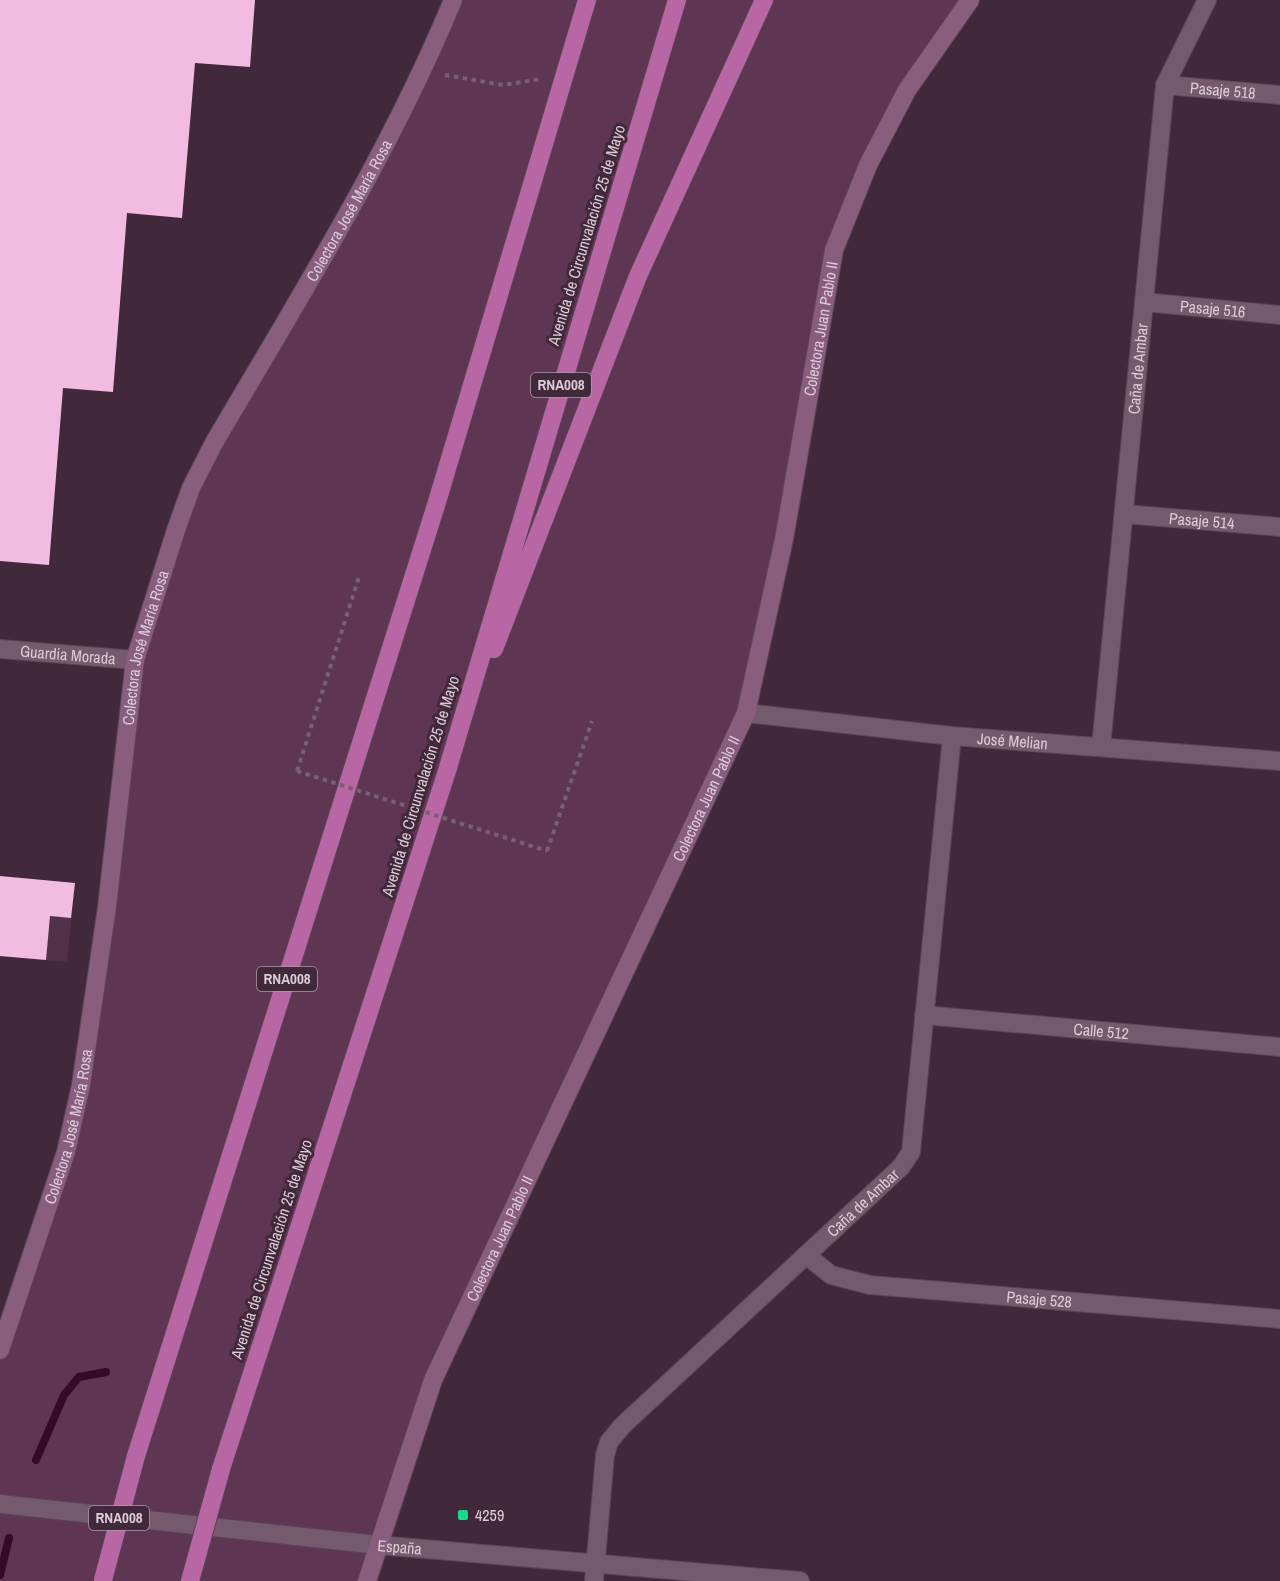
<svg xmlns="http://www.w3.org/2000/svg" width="1280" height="1581" font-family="'Archivo Narrow',sans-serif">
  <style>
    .built { fill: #503148 }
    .green { fill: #5e3553 }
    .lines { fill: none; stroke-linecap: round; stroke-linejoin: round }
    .stream { stroke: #340a2b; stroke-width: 8 }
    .building { fill: #f2bbe2 }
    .street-casing { stroke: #5a4555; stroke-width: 20 }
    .secondary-casing { stroke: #5a4555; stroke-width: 20 }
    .highway-casing { stroke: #5a4555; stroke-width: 20 }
    .path { stroke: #776070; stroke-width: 4; stroke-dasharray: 4.5 4.5; stroke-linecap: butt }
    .street { stroke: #75596c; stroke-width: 18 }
    .secondary { stroke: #895d7d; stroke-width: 18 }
    .highway { stroke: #b966a4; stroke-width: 18 }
    .highway-bridge-casing { stroke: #5a4555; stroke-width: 20; stroke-linecap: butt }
    .path-bridge { stroke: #776070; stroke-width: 4; stroke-dasharray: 4.5 4.5; stroke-linecap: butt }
    .highway-bridge { stroke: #b966a4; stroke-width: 18 }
    .poi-dot { fill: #17d989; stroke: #42283b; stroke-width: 2 }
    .labels { text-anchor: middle; stroke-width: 6; stroke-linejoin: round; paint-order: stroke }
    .shield { fill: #42283b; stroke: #ae9ba8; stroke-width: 1.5 }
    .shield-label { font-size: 15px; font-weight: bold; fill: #dcccd7 }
    .street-label { font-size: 16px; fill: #dcccd7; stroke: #42283b }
    .poi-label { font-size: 16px; fill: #dcccd7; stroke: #42283b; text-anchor: start }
  </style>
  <rect width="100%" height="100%" fill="#42283b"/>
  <!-- built -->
  <path class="built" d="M0,876L75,883L67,962L0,956Z"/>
  <!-- green -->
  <path class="green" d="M453,0H970L952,22L834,250L746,713L433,1380L367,1581H0V1350L66,1152L135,660L176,530L303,292Z"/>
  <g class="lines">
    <!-- stream -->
    <path class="stream" d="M36,1460L64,1395L79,1377L106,1372
      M0,1575L9,1538"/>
  </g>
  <!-- building -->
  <path class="building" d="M0,0H255L250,67L195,63L182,218L127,213L113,392L63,388L49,565L0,561Z
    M0,876L75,883L71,918L50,916L46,960L0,956Z"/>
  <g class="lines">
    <defs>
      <g id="street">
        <path id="s1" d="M1165,85L1280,95"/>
        <path id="s2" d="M1144,302L1280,315"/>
        <path id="s3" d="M1124,514L1280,527"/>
        <path id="s4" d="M0,649L135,660"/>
        <path id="s5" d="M746,713L952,736L1280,761"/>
        <path id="s6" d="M1101,747L1165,85L1207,0"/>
        <path id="s7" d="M924,1015L1280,1047"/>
        <path id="s8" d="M806,1255L831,1275L870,1285L1280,1319"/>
        <path id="s9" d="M0,1504L378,1545L800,1581"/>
        <path id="s10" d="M594,1581L605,1455L609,1442L622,1426L901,1167L911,1152L952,736"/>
      </g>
      <g id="secondary">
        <path id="s11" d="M0,1350L66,1152L81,1085L107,907L135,660L176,530L191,488L214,443C299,298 389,155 453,0"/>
        <path id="s12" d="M367,1581L433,1380L746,713L784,539L834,250L868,165L907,90L970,0"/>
      </g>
      <path id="highway" d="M494,649L638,276L764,0
        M136,1456L437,502L587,0
        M221,1469L447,771L677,0"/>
    </defs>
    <!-- street casing -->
    <use href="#street" class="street-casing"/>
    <!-- secondary casing -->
    <use href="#secondary" class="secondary-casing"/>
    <!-- highway casing -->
    <use href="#highway" class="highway-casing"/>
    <!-- path -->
    <path class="path" d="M445,75L503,85L541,79
      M297,771L360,574
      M547,851L592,721"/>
    <!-- street -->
    <use href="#street" class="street"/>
    <!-- secondary -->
    <use href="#secondary" class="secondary"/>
    <!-- highway -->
    <use href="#highway" class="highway"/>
    <defs>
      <path id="highway-bridge" d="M103,1580L136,1456
        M190,1581L221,1469"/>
    </defs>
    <!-- highway-bridge casing -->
    <use href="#highway-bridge" class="highway-bridge-casing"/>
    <!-- path-bridge -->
    <path class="path-bridge" d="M297,771L547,851"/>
    <!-- highway-bridge -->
    <use href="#highway-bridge" class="highway-bridge"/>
  </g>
  <!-- markers -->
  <rect class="poi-dot" x="457" y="1509" width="12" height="12" rx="3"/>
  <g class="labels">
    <!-- shield labels -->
    <g class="shield">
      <rect x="531" y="373" width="60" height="24" rx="4.5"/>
      <rect x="257" y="967" width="60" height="24" rx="4.5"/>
      <rect x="89" y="1506" width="60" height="24" rx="4.5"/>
    </g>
    <g class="shield-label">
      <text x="561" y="390">RNA008</text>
      <text x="287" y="984">RNA008</text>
      <text x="119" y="1523">RNA008</text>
    </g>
    <!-- street labels -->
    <g class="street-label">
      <text dy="6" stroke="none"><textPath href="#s1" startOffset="58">Pasaje 518</textPath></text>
      <text dy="6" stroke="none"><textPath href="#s11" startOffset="1206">Colectora José María Rosa</textPath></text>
      <text transform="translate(586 235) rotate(-73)" y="6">Avenida de Circunvalación 25 de Mayo</text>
      <text dy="6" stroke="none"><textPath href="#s2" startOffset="69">Pasaje 516</textPath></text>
      <text dy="6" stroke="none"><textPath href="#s12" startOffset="1340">Colectora Juan Pablo II</textPath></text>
      <text dy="6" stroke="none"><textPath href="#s6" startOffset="380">Caña de Ambar</textPath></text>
      <text dy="6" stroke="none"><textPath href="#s3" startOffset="78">Pasaje 514</textPath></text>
      <text dy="6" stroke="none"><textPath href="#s11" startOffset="720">Colectora José María Rosa</textPath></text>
      <text dy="6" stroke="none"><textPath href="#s4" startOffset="68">Guardia Morada</textPath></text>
      <text dy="6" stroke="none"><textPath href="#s5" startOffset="268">José Melian</textPath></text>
      <text transform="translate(420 786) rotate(-73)" y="6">Avenida de Circunvalación 25 de Mayo</text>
      <text dy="6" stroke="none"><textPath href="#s12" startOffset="854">Colectora Juan Pablo II</textPath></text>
      <text dy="6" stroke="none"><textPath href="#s7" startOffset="178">Calle 512</textPath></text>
      <text dy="6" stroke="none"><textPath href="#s11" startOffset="234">Colectora José María Rosa</textPath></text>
      <text dy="6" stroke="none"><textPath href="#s10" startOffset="489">Caña de Ambar</textPath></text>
      <text dy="6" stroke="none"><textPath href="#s12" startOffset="368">Colectora Juan Pablo II</textPath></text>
      <text transform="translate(271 1249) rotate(-72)" y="6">Avenida de Circunvalación 25 de Mayo</text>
      <text dy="6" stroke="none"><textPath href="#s8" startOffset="242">Pasaje 528</textPath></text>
      <text dy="6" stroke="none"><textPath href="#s9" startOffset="402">España</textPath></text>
    </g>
    <!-- poi labels -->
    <g class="poi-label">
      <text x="475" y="1521">4259</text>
    </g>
  </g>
</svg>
